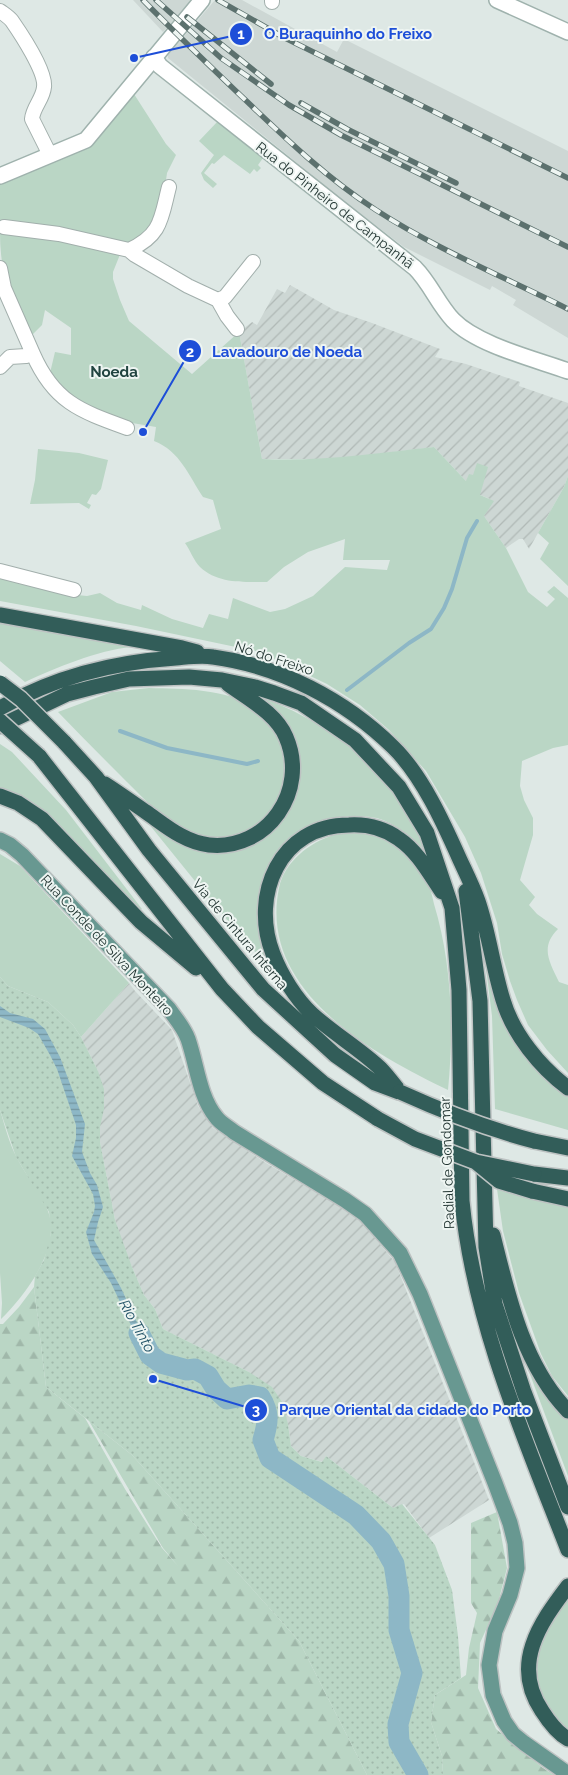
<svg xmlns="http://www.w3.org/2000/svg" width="568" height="1775" font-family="Raleway,sans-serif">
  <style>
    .built { fill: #cdd7d4 }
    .industrial { fill: url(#industrial-furrows) }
    .green { fill: #bad6c5 }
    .forest { fill: url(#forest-firs) }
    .park { fill: url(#park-dots) }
    .water { fill: url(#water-rules) }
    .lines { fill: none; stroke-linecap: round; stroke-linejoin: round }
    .stream { stroke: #8db7c6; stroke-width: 4 }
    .river { stroke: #8db7c6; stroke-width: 21 }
    .street-casing { stroke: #a2afac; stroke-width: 16 }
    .secondary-casing { stroke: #9fb2ad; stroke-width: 18 }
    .primary-casing { stroke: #bdc2c2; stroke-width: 18 }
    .highway-casing { stroke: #bdc2c2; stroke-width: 18 }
    .street { stroke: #fff; stroke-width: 14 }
    .secondary { stroke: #fff; stroke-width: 15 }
    .primary { stroke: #689891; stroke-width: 15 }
    .highway { stroke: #325d59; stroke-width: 15 }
    .rail-casing { stroke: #5c716e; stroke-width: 5.5 }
    .rail { stroke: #eef5f2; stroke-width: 4; stroke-dasharray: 11; stroke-linecap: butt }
    .highway-bridge-casing { stroke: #bdc2c2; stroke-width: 18; stroke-linecap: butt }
    .highway-bridge { stroke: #325d59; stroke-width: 15 }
    .labels { text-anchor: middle; stroke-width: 4; stroke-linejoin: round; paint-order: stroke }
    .street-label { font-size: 14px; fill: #223532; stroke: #eef5f2 }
    .neighbourhood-label { font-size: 15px; font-weight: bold; fill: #214440; stroke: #eef5f2 }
    .water-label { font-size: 15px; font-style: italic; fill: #255569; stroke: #eef5f2 }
    .leader { fill: none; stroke: #1d4ed8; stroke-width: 2 }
    .callout-dot { fill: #1d4ed8; stroke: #eef5f2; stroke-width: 2 }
    .mark-label { font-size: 15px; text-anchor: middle; font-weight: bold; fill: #fff }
    .callout-label { font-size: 15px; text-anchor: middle; font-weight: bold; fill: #1d4ed8; stroke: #eef5f2; stroke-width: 4; stroke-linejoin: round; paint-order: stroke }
  </style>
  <defs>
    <pattern id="industrial-furrows" width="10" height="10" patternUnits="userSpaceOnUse" patternTransform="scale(1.25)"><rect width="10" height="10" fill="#cdd7d4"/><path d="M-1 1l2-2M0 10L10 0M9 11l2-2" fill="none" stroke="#b0b9b6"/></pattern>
    <pattern id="forest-firs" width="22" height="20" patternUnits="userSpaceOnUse" patternTransform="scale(1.25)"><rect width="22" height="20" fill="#bad6c5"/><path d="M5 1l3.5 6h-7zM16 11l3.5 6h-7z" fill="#a0b8aa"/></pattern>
    <pattern id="park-dots" width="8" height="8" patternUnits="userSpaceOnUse" patternTransform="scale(1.25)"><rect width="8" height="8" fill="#bad6c5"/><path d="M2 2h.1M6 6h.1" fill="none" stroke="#a0b8aa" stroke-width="1.8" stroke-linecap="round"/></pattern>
    <pattern id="water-rules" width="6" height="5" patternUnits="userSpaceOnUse" patternTransform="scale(1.25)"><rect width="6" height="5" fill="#8db7c6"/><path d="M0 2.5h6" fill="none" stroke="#7396a1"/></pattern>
  </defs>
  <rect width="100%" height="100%" fill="#dee8e5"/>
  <!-- built -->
  <path class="built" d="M133,0H191L163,32Z
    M215,0H242L337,52L344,39L568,151V338L513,305L516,300L492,286L490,290L404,247L311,176L312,175L168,58V55Z"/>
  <!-- industrial -->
  <path class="industrial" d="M290,285L334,310L372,323L440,349L435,357L466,364L520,382L519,386L568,403V476L564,487L529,549L523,539H519L506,548L484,516L490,499L480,495L472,475L467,482L434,447L337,459H262L239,332L252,322L257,325L277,289L285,293Z
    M129,983L135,991L172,1030L198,1106L213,1128L266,1163L356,1216L395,1262L489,1500L429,1538L404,1504L393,1508L326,1456L323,1462L301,1456L291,1446L288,1424L249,1372L163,1329L155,1309L144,1295L123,1246L115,1220L100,1142L98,1071L81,1037Z"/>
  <!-- green -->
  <path class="green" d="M134,94L166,144L176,155L167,173L164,194L149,229L126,246L0,223V184L92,146Z
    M218,121L263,158L258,165L261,168L257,172L254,169L250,174L224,155L214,164L212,163L204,173L217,184L213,188L204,180L201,173L214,155L199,141Z
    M5,231L121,252L113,272V279L120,300L129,321L192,374L239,332L262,459C321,462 376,453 434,447L466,481L469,474L473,475L477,463L488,467L480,495L494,501L484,516L506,548L528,592L547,607L555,599L547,592L554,586L568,598V745L553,748L522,761L520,786L524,800L533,818V835L520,880L535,897L529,905L537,914L558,929C540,947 549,961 559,982L568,985V1073L547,1050L528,1025L517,1000L510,981L502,954L497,923L481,873L465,837L426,771L389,730L360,705L327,684L260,652L136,626L0,601V574L77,595L87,596L100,593L117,603L141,610L142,605L172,619L203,628L209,614L228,619L233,598L270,612L285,609L313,596L345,567L387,570L390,560H343L345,539L308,552L284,567L267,582C244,582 218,584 200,567C194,561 190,550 185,543L221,529L213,500L203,497C189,476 180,451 154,441L156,427L132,423L75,403L50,373L55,352L71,355V328L45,310L42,325L32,335C24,319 12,302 7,285C2,268 0,251 0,233Z
    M38,449L79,453L108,460L101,489L96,495L92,494L87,503L91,505L89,509L79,503L30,504L35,480Z
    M568,476V586L540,559L549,543L538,533L564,487Z
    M0,618L159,648C150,648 141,647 132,647C97,650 56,668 25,682L0,661Z
    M149,688C182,689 226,688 255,708C259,711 262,716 265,719C319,777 257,862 188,832C164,821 145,800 127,782C104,759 81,736 58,712L112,692Z
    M266,699C333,725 404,778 424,850C411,836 395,823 377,818C340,810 295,825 277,858C273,864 265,875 264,882C264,890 268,900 270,908C275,934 280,961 286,987L216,907L144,818L192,845L274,828L290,808L298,784L299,761L294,736L277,712L266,701Z
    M0,744L12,752L66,810L142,909L135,908C118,889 100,870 82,851C56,823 38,800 0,788Z
    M356,832C363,832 372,832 379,834C393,839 416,862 424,875C429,883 432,894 434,904C452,963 454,1029 448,1090C371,1053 258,990 279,888C284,862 310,842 334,835C341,833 349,833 356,832Z
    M0,854L20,866L129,983L81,1037L73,1025L48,1002L8,986L0,977Z
    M482,937L503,1012L568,1092V1130L495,1109L492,1016Z
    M0,1110C5,1126 9,1143 17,1158C26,1176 41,1192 48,1211C62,1247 25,1296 1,1319L2,1303L0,1273Z
    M497,1189L568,1208V1396L552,1376L541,1354L519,1293L503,1231Z
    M515,1327L568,1413V1476L528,1369Z
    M568,1600V1729C536,1708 529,1660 545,1627C550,1617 561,1608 568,1600Z"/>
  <!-- forest -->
  <path class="forest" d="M34,1287L46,1387L85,1418L125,1489L162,1548L178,1566L163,1548L89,1421L132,1455L299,1641L367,1775H0V1324H3L19,1307Z
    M497,1512L507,1568L498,1603L480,1643L478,1688L496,1729L543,1768L554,1775H443L442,1756L431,1722L435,1695L466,1675L469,1648L477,1613L471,1603V1523Z"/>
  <!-- park -->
  <path class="park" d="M0,977L8,986L48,1002L73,1025L81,1037L98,1071L104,1089V1109L100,1127V1142L115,1220L132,1267L144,1295L155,1309L163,1329L249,1372L272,1387L282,1402L288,1424L291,1446L301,1456L322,1462L326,1456L393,1508L402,1504L435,1545L452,1590L458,1636L461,1678L435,1695L431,1722L442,1756L443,1775H367L299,1641L132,1455L46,1387L34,1287L35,1276L44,1260L51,1233L49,1212L16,1157L0,1110Z"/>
  <!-- water -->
  <path class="water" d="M0,1006L10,1013L33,1019L45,1029L60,1057L85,1124L82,1152L90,1173L97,1185L103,1207L98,1222L94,1240L121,1288L147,1344L153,1352L152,1363L147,1359L111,1283L92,1254L86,1232L94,1212L95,1206L93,1194L72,1156L76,1138V1125L57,1069L50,1055L38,1034L29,1028L0,1017Z"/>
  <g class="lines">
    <!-- stream -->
    <path class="stream" d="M347,690L409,643L431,629L444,608L452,589L467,538L477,521
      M120,731L167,748L247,764L258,761"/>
    <!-- river -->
    <path class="river" d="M139,1333L150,1355L161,1363L187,1370L195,1369L208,1376L216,1389L227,1399L249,1395L260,1397C270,1413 268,1423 263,1440L270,1458L356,1515L381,1541L394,1564L399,1596V1630L412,1673L398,1724L399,1742L418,1775"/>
    <defs>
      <path id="street" d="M272,2V0
        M0,11C4,14 9,17 12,21C21,34 46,72 44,87C43,99 33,107 32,119L50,155
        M4,227L59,234L129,250L135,255L188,286L218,300L225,297L253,262
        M129,250C162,235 161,218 169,187
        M0,268L4,288L33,354L26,356L10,357L0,367
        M218,300L227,316L237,329
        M33,354C54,402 80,411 127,428
        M0,571L74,590"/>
      <path id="secondary" d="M497,0L568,32
        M154,57L160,66L415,268C430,283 438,304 453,320C477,345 535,359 568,371
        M0,176L86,140L202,0"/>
      <path id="primary" d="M0,840L10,845L22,855L169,1009C176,1019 184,1028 188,1039C197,1065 199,1096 216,1117C220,1123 228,1127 234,1132L345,1200L365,1214L400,1253L420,1294L495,1483L510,1523L515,1543L517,1568L510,1595L495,1631L489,1665L493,1695L504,1721L513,1734L524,1743L568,1774"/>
      <path id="highway" d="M0,615L182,648L197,652
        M0,708C54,677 114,662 176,658C188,657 201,655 213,657C280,666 345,700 393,747C422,775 444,824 460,860C466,873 473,887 478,901C489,933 493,968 503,1000C513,1034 540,1067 568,1088
        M0,726L67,694L94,687L129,679L189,677L222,680L255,687L274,693L301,703L355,740L399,787L427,833L452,908L459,990L462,1201C474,1323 524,1437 568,1550
        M64,742L96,777L149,850L263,989L335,1055L375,1083L399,1092
        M39,756L222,989L258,1027L323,1083L378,1119
        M105,784C119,793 133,803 146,812C166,826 184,842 209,845C268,851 309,790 286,737C276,713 248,699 228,684
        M0,796L18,803L42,819L141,922L196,968
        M466,891L480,1001L486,1247L495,1304L524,1392L568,1507
        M400,1092C394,1085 388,1076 381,1069C360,1049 334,1034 312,1014C296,999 281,975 273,954C250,895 280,825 349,825C367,824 384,828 399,839C418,852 429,873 442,892
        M534,1141L568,1148
        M534,1174L568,1178
        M532,1191L568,1199
        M493,1235C508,1295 523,1365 568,1411
        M568,1586C539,1624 511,1665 542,1711C549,1722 557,1733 568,1739"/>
    </defs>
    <!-- street casing -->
    <use href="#street" class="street-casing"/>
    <!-- secondary casing -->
    <use href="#secondary" class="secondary-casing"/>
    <!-- primary casing -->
    <use href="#primary" class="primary-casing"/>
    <!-- highway casing -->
    <use href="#highway" class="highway-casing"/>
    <!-- street -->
    <use href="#street" class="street"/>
    <!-- secondary -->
    <use href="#secondary" class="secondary"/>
    <!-- primary -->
    <use href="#primary" class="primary"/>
    <!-- highway -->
    <use href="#highway" class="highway"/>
    <defs>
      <path id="rail" d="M143,0C174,32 206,62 238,93C282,135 325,177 376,210C436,249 504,277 568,309
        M156,0L221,58L289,105L341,135L568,247
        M218,0L283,37L568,178
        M187,17L271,84
        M301,103L347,129L456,183"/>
    </defs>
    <!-- rail casing -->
    <use href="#rail" class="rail-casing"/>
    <!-- rail -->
    <use href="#rail" class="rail"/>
    <defs>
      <path id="highway-bridge" d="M0,683L21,699L64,742
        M0,721L39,756
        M400,1092C444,1112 488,1129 534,1141
        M378,1119L415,1139L476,1162L534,1174
        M477,1163L499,1181L532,1191"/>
    </defs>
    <!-- highway-bridge casing -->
    <use href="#highway-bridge" class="highway-bridge-casing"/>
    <!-- highway-bridge -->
    <use href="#highway-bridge" class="highway-bridge"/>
  </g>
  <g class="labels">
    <!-- street labels -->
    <g class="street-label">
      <text transform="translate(335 205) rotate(38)" y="5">Rua do Pinheiro de Campanhã</text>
      <text transform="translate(274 658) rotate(18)" y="5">Nó do Freixo</text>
      <text transform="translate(240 934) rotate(50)" y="5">Via de Cintura Interna</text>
      <text transform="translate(107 945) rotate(47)" y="5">Rua Conde de Silva Monteiro</text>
      <text transform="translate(447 1163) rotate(-92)" y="5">Radial de Gondomar</text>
    </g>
    <!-- neighbourhood labels -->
    <g class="neighbourhood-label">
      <text x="114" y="377">Noeda</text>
    </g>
    <!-- water labels -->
    <g class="water-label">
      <text transform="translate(137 1326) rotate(61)" y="5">Rio Tinto</text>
    </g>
  </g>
  <!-- callouts -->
  <path class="leader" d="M134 58L241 34M143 432L190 351M153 1379L256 1410"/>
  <g class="callout-dot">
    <circle cx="134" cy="58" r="5"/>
    <circle cx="143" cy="432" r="5"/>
    <circle cx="153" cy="1379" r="5"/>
    <circle cx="241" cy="34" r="12"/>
    <circle cx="190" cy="351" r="12"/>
    <circle cx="256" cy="1410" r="12"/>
  </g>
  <g class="mark-label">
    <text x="241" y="39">1</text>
    <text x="190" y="357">2</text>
    <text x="256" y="1415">3</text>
  </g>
  <g class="callout-label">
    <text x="348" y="39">O Buraquinho do Freixo</text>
    <text x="287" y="357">Lavadouro de Noeda</text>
    <text x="405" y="1415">Parque Oriental da cidade do Porto</text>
  </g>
</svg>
